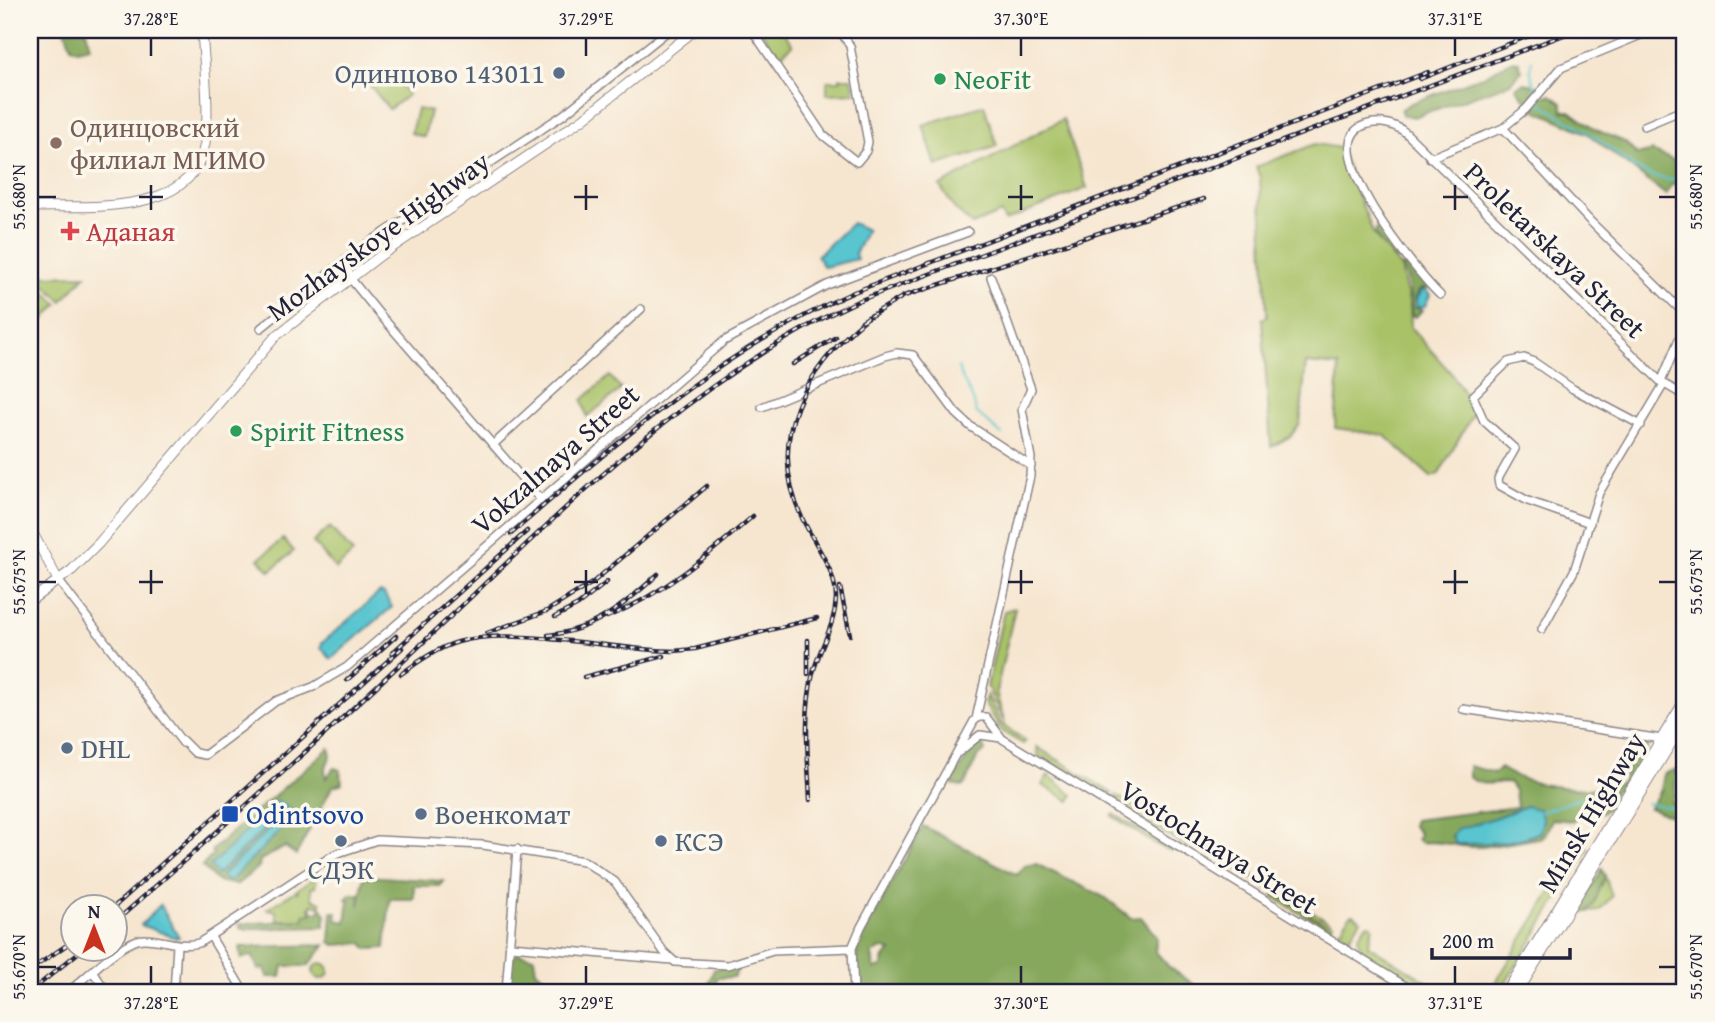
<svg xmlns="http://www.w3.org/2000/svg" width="1715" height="1022" font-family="'Gentium Book Plus',serif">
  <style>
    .green { fill: #a9c268; stroke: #667252; stroke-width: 2 }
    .forest { fill: #86a85c; stroke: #54654c; stroke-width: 2; fill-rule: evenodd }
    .water { fill: #58c5cf; stroke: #3d7485; stroke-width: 2 }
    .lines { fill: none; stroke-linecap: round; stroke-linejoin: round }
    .stream { stroke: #58c5cf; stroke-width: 2 }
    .minor-casing { stroke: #8c8486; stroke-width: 10 }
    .major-casing { stroke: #8c8486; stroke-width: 11 }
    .highway-casing { stroke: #8c8486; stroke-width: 12 }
    .minor { stroke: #fff; stroke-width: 7 }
    .major { stroke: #fff; stroke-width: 9 }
    .highway { stroke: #fff; stroke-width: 10 }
    .rail-casing { stroke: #22223b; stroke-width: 4.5 }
    .rail { stroke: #fbf7ec; stroke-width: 2; stroke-dasharray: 5; stroke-linecap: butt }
    .major-bridge-casing { stroke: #8c8486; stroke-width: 11; stroke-linecap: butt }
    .major-bridge { stroke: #fff; stroke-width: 9 }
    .ticks { fill: none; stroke: #22223b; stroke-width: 2.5 }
    .service-dot { fill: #5c6f8a; stroke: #fbf7ec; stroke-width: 2.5 }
    .leisure-dot { fill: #2e9e5b; stroke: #fbf7ec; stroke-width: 2.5 }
    .education-dot { fill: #8d6e63; stroke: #fbf7ec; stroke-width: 2.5 }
    .health-dot { fill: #e0444e; stroke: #fbf7ec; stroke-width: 2.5 }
    .transit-dot { fill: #1a4fb4; stroke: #fbf7ec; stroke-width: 2.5 }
    .labels { text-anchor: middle; stroke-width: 7; stroke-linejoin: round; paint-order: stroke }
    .service-label { font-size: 28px; fill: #4e5e75; stroke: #fbf7ec; text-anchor: start }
    .leisure-label { font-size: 28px; fill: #27864d; stroke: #fbf7ec; text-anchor: start }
    .education-label { font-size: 28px; fill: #785e54; stroke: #fbf7ec; text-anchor: start }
    .health-label { font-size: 28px; fill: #be3a42; stroke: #fbf7ec; text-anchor: start }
    .street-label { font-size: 28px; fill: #22223b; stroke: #fbf7ec }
    .transit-label { font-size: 28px; fill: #164399; stroke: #fbf7ec; text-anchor: start }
    .neatline { fill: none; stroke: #22223b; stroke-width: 2.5 }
    .ticks-label { font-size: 18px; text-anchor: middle; fill: #22223b }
  </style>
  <rect width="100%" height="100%" fill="#fbf7ec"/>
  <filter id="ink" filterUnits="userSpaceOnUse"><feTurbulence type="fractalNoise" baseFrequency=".0143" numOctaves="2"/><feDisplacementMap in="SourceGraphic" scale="14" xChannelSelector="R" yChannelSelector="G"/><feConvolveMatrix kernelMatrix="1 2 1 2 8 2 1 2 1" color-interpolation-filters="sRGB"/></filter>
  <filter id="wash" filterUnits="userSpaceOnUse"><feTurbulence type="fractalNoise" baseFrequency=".00686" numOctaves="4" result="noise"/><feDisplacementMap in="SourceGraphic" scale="28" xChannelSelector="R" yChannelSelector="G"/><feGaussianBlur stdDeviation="1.57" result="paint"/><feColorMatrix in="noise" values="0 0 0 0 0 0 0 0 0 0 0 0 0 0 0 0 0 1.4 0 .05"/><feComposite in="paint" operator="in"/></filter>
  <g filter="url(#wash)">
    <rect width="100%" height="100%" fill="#f6e6d0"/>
    <!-- green -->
    <path class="green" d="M760,30H782L793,45L779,56Z
      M389,69L408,95L389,109L369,84Z
      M840,78H852L855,93L827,94V81H840Z
      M984,105L997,146L936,166L923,125Z
      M417,109L430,111L424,137L411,133Z
      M1063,119L1087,188L1005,221L1001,213L972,225L954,208L940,186Z
      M1315,144L1340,148L1374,235L1401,268L1410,306L1411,328L1452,374L1475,410L1439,474L1431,477L1384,435L1335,428L1339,366L1306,363L1300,423L1291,436L1271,447L1262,319L1267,316L1260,178L1256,167Z
      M86,275L62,301L35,276Z
      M31,279L58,304L32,333Z
      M610,376L621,389L587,417L582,400Z
      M330,527L353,553L336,569L313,542Z
      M283,539L294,551L270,571L259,559Z
      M1015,608L996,692L1005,724L987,686L1004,611Z
      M987,695L1001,724L1026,741L1023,744L1001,731L984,703Z
      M1037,747L1112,793L1111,795L1105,796L1038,755Z
      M1048,775L1073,795L1070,801L1042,785Z
      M1116,795L1186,838L1191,846L1187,847L1118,804Z
      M1114,814L1174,851C1154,848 1130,826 1112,816Z
      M1589,848L1563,890C1556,870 1567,849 1589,848Z
      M1225,858L1333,924L1331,927L1224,861Z
      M317,876L315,887L311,888L312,899L321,902V906L312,904L311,914L305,920H277L276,911L267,909L297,890L298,894V889Z
      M1605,876L1612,896L1599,911L1587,912L1593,906Z
      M1555,885L1559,897L1500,992H1490Z
      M1275,894L1330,928L1326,929L1273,897Z
      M1354,914L1361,920L1349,938L1336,930L1340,931L1350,915Z
      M1371,924L1373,927L1368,945L1444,992H1424L1360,949L1358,937L1366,925Z
      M313 971a8 8 0 1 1 16 0a8 8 0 1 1-16 0Z"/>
    <!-- forest -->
    <path class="forest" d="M65,30H86L90,47L77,50L71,47Z
      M1511,61L1519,62L1522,71L1509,84L1414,117L1402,115L1401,110L1409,104L1486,75Z
      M1524,83L1540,86L1528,103L1516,87Z
      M1551,95L1562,103L1563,111H1570L1594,129L1625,142L1637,155L1652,151L1673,160L1685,174V190L1673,183L1666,195L1587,133L1531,108L1541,96Z
      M1377,227H1382L1400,259H1394L1375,235Z
      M1402,266L1408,267L1429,288L1421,289L1414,298V307L1422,310L1416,317L1412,316L1408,281Z
      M1647,741L1649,745C1639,760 1634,783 1615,791L1610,806L1602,813H1579L1573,821L1552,819L1546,833L1540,838C1520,841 1499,846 1479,847C1458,848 1440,839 1421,843L1417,839L1419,833L1412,825L1414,820L1517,807L1515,791L1509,782C1493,782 1483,788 1469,777V766L1495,773L1500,768C1527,786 1593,796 1622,782L1628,767ZM1526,806L1532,836H1452L1459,828C1465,829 1517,810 1526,806Z
      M982,743L985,751L977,758L965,784L962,787L951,784L972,749Z
      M329,748L331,755L325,769L326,778L334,768L340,770L342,783L332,787L296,855L285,847L260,860L259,867L236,885L217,881L202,866L213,855L212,850Z
      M1676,769L1675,795L1671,802L1685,808V821L1649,808L1661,790L1664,774Z
      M923,826L1017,875L1025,866L1036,864L1106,898L1131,918L1141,917L1157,937L1155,951L1169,967L1205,992H860L856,976L857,946ZM881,948L891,951L884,958L882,967L874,969L872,954Z
      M1602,869L1605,876L1593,906L1587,912L1578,910Z
      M364,876L444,881L439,886H414V899H390L385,948L367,949L363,943L335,945L330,942L332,912H337L336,920L346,922L349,900L346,899L350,894H360L359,906Z
      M310,906L312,912H319L321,907L326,915L324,927L242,929L239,924L304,920V915L311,914Z
      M325,945L308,966H283L281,977H268L264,968L259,970L252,956L241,958L240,947Z
      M517,953L534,957L536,970L544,977L543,992H508L510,960Z
      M739,967L734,977L717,978L715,986L737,988L740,992H706L714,969Z"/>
    <!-- water -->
    <path class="water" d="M852,223L867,230L855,254L857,259L824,267L817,256Z
      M1426,290L1430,295L1425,306L1417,308L1416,299L1421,291Z
      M379,593L384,594L392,607L331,659L321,648L322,643Z
      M278,801L287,807L217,875L210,866Z
      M1526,806L1539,809L1543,820L1540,832C1517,844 1486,843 1461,844H1456L1452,836L1459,828C1464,829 1517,810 1526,806Z
      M290,809L297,814L229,882L221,876Z
      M160,905L179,937L176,938L141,925Z"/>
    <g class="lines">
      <!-- stream -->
      <path class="stream" d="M1532,60L1530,69L1536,93
        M1539,98L1542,104C1558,115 1574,123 1589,133C1631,160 1630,177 1685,182
        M958,367C962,384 974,393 976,412L1002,435
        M1646,803L1685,810
        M1540,812C1566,805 1587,791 1614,797"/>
    </g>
  </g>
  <g filter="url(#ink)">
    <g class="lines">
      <defs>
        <path id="minor" d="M752,30L823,135L857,162L866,151L868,142L850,46L840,30
          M1644,126L1685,109
          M1503,128L1590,221L1685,314
          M1430,158L1503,128L1526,109L1561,68L1653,30
          M444,195L465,193
          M346,260L350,278L376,310L541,500
          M1440,295C1417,273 1311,144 1365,125C1380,120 1395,124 1406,133L1661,382L1685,396
          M261,328L358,250L563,115L669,30
          M1661,382L1685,325
          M762,407L885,356L897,353L913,355L956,413L970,426L1031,466
          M494,444L641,309
          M1590,523L1528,501L1499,485L1498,479L1515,449L1484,421L1473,396L1508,362L1524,358L1534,362L1573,389L1641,425
          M58,580L183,743
          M1542,629L1574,571L1599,493L1664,384
          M1463,709L1662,739
          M976,719L1030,476L1031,458L1022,409L1031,389L991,277
          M182,740L195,753L205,755L276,701L313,687L347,667L724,341L827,285L968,232
          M959,752L980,735L1001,738L1415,992
          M211,937L244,992
          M511,946L672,960
          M93,972L107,992
          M68,992C86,978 123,939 144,939C164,939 179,948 199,943L335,854L377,840L483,845L584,861L615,882L664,952L675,962L728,965L773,951L852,948
          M174,992L177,945
          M506,992L517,849
          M854,992L852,948L861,927L974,721L979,717H986L1001,737"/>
        <path id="major" d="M30,207C86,205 194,218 205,143C210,107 204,66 202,30
          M30,528L58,580
          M30,601L72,570L99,543L276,336L381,255L583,119L695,30"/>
        <path id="highway" d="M1507,992L1685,701
          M1517,992L1685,720"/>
      </defs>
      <!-- minor casing -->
      <use href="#minor" class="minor-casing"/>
      <!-- major casing -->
      <use href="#major" class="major-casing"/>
      <!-- highway casing -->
      <use href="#highway" class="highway-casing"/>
      <!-- minor -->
      <use href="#minor" class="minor"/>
      <!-- major -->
      <use href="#major" class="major"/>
      <!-- highway -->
      <use href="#highway" class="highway"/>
      <defs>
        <path id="rail" d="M1420,79L1544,30
          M862,321L904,296L1204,199
          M793,364L836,337
          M511,534C617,442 725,348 854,292L1428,72
          M840,587L850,635
          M555,617L578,605L607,582
          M607,617C664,594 707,556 753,516
          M487,633L547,611L592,583L707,486
          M548,635C594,631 626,604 658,574
          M392,653L527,531
          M401,674C418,662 437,648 458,642C513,626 612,650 674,651L695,649L817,618
          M808,674V640
          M584,677L664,656
          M347,680L396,636
          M810,800C808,758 803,714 813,673C820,646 835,627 836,598C836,570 815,545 803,520C764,438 805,369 868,317
          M115,906L402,648
          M116,921C223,827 329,732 432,634C563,510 693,376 858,301L1577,30
          M30,970L74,940
          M30,992L84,948"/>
      </defs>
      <!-- rail casing -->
      <use href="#rail" class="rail-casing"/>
      <!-- rail -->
      <use href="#rail" class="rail"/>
      <defs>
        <path id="major-bridge" d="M30,983L38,992"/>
      </defs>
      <!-- major-bridge casing -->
      <use href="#major-bridge" class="major-bridge-casing"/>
      <!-- major-bridge -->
      <use href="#major-bridge" class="major-bridge"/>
    </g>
  </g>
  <!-- ticks -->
  <path class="ticks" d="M151,38V56M586,38V56M1021,38V56M1455,38V56M151,185V210M586,185V210M1021,185V210M1455,185V210M38,197H56M139,197H163M574,197H598M1008,197H1033M1443,197H1468M1659,197H1676M151,570V594M586,570V594M1021,570V594M1455,570V594M38,582H56M139,582H163M574,582H598M1008,582H1033M1443,582H1468M1659,582H1676M151,966V984M586,966V984M1021,966V984M1455,966V984M38,967H56M1659,967H1676"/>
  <!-- markers -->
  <g class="service-dot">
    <circle cx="559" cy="73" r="7"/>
    <circle cx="67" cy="748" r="7"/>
    <circle cx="421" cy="814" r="7"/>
    <circle cx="341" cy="841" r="7"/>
    <circle cx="661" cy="841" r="7"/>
  </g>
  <g class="leisure-dot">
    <circle cx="940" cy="79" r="7"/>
    <circle cx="236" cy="431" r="7"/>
  </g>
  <circle class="education-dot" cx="56" cy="143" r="7"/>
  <path class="health-dot" d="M66.5 220.5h7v7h7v7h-7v7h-7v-7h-7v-7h7z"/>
  <rect class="transit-dot" x="221" y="805" width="18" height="18" rx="3.5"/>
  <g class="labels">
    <!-- service labels -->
    <g class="service-label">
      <text x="545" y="83" text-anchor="end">Одинцово 143011</text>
      <text x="81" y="758">DHL</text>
      <text x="435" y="824">Военкомат</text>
      <text x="675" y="851">КСЭ</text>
      <text x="341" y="879" text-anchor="middle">СДЭК</text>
    </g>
    <!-- leisure labels -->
    <g class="leisure-label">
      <text x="954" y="89">NeoFit</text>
      <text x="250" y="441">Spirit Fitness</text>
    </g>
    <!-- education labels -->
    <g class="education-label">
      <text x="70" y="137">Одинцовский<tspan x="70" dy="32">филиал МГИМО</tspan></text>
    </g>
    <!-- health labels -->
    <g class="health-label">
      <text x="86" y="241">Аданая</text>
    </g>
    <!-- street labels -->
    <g class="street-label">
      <text transform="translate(378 236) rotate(-36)" y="10">Mozhayskoye Highway</text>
      <text transform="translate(1555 250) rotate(44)" y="10">Proletarskaya Street</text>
      <text transform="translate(555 459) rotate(-41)" y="10">Vokzalnaya Street</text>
      <text transform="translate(1591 812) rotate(-59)" y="10">Minsk Highway</text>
      <text transform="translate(1219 847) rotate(32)" y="10">Vostochnaya Street</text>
    </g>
    <!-- transit labels -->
    <g class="transit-label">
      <text x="246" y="824">Odintsovo</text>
    </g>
  </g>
  <!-- margin -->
  <rect width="1715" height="1022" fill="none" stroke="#fbf7ec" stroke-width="77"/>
  <!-- north arrow -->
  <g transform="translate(94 928)"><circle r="33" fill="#fbf7ec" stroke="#a4a2a5" stroke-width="2"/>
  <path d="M0-5L12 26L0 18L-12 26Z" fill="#c8321e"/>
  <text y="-10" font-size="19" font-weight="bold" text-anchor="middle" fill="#22223b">N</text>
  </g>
  <!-- scale -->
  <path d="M1432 948v10h138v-10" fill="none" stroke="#22223b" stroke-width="3.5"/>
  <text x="1442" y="948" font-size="21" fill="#22223b" stroke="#fbf7ec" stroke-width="5" paint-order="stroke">200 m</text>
  <rect x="38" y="38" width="1638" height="946" class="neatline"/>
  <g class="ticks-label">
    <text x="151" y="25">37.28°E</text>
    <text x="586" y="25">37.29°E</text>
    <text x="1021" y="25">37.30°E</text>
    <text x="1455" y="25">37.31°E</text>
    <text transform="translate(19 197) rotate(-90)" y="6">55.680°N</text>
    <text transform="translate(1696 197) rotate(-90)" y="6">55.680°N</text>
    <text transform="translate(19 582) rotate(-90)" y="6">55.675°N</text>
    <text transform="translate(1696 582) rotate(-90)" y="6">55.675°N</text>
    <text transform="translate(19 967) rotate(-90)" y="6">55.670°N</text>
    <text transform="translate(1696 967) rotate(-90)" y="6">55.670°N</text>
    <text x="151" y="1009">37.28°E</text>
    <text x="586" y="1009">37.29°E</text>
    <text x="1021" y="1009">37.30°E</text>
    <text x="1455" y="1009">37.31°E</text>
  </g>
</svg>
